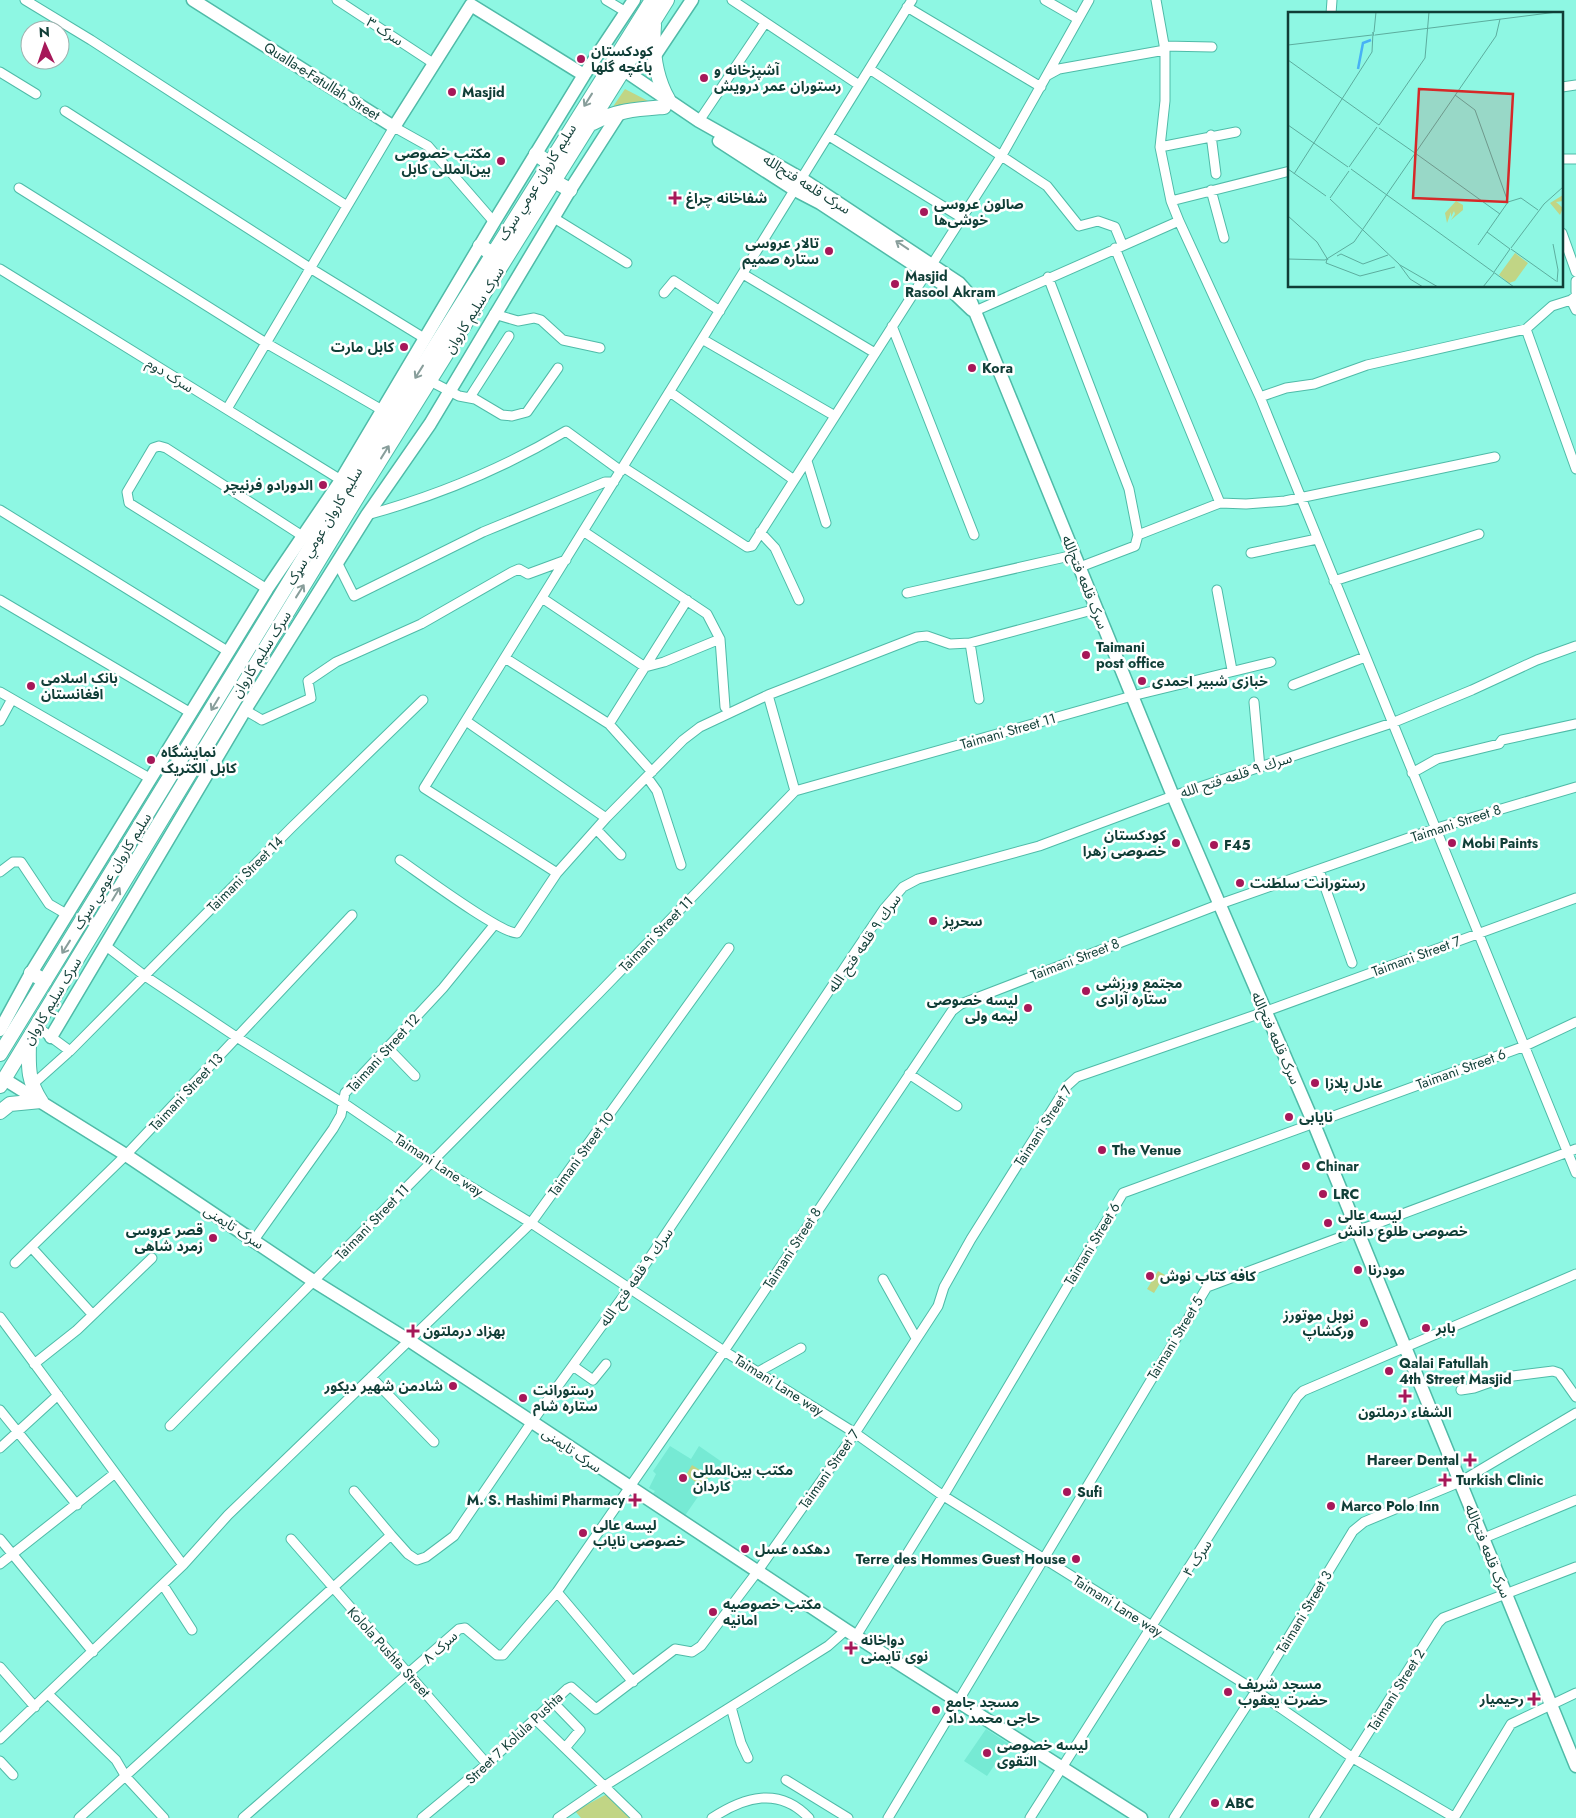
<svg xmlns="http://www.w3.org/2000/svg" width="1576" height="1818" font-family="Jost,'Noto Sans Arabic',sans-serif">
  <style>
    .built { fill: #76ead4 }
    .green { fill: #c1d585 }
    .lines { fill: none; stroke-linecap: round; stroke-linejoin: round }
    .street-casing { stroke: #4fbba8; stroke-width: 11 }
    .secondary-casing { stroke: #4fbba8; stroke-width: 15 }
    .primary-casing { stroke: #4fbba8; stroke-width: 16 }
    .street { stroke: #fff; stroke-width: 9 }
    .secondary { stroke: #fff; stroke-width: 12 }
    .primary { stroke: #fff; stroke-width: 14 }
    .oneway { stroke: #889e9b }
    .poi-dot { fill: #a61859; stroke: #fff; stroke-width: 2 }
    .labels { text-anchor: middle; stroke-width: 5; stroke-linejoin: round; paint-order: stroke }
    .street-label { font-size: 14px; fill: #103e37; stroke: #fff }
    .poi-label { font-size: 14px; font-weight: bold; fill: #103e37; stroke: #fff; text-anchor: start }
    .inset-river { fill: none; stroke: #47b1f5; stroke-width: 2.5 }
    .inset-road { fill: none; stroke: #5cad9e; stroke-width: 1 }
    .view { fill: #d62828; fill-opacity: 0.15; stroke: #d62828; stroke-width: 2.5 }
    .inset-edge { fill: none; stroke: #103e37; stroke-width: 2.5 }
  </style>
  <rect width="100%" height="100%" fill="#8ef7e3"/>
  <!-- built -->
  <path class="built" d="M670,1446L691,1459L699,1446L722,1462L684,1517L652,1495L655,1491L649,1488L656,1474L653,1471Z
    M986,1729L1009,1744L987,1776L964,1761Z"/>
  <!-- green -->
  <path class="green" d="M625,89L652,103L610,111Z
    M1158,1271L1165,1275L1154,1293L1147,1289Z
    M692,1465L703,1472L706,1471L711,1474L701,1486L686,1475Z
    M607,1794L633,1818H581L575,1811Z"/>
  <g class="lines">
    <defs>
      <path id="street" d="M25,0L91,40L347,206
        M337,0L433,63
        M606,0L626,12
        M732,0L859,85
        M1045,0L1078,19
        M1156,0L1165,50V101L1160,147L1171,201
        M907,7L1041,87
        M1331,14L1332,0
        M1164,46L1212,47
        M871,70L1047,186L1079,226L1098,221L1115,227L1122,244
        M0,72L36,94
        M1048,75L1059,69L1165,50
        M1562,87L1576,85
        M65,111L310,268L424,338
        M699,121L765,23
        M1211,135L1216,174
        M829,136L962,218
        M1160,147L1236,132
        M1562,159H1576
        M19,188L266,343L382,410
        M1211,190L1224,238
        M554,218L627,263
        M1179,221L1171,201L1290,171
        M1562,233L1576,272
        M1115,248L1220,503
        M0,269L341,480
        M743,274L875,353
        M1048,277L1129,489L1138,535L1135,546L1080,567
        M1576,281V292
        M664,293L674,281L720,311
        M1576,296L1571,300L1576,310
        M1571,300L1552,306L1526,329L1576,469
        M973,312L1179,221L1260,397L1576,1173
        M494,314L518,321L534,318L541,320L563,340L600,348
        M892,326L974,535
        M702,339L835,416
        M430,381L459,396L475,399L502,415L512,416L527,412L558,368
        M670,392L794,480
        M470,397L509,336
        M1260,397L1286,388L1314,384L1367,365L1526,329
        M227,409L394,127L428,146L494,222
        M807,461L826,523
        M623,467L747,547L752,546L1002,155L1089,0
        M0,510L229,652
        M367,515C436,496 504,468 566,431L621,471
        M583,531L707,614L720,639L725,707
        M760,532L775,548L799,600
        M1138,535L1220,503L1246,504L1285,501L1495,457
        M1251,553L1317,539
        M338,564L354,596L483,532L605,482H614
        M1334,581L1479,534
        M267,589L129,503L127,492L153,448L159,446L166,448L304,537
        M1217,590L1232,670
        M907,593L1074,555
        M542,598L645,667L664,662L720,639
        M0,600L191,713
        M970,643L979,699
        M505,658L609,724L652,772
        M1293,685L1365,657
        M0,692L151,779
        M768,695L795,791
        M1254,702L1260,768
        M245,710L262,720L311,698L308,681L336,662L421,624L512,572L519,569L528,574L566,560
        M0,721L12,699
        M466,721L606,818
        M609,724L687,600
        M1412,773L1437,759L1499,744L1502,740L1576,724
        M647,777L657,791L681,865
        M596,829L621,855
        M400,860C419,873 501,934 517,933L557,873L606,818L683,740L700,727L768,695L917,637L927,636L950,644L970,643L1096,609
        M1319,870L1352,963
        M0,872L13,862H21L49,904L68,915
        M557,873L424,788L912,0
        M106,946L145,976L238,1038L345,1104L430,1162L531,1223L724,1351L855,1433L942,1495L1256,1691L1353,1758L1455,1818
        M36,1026L70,1051
        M387,1047L415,1076
        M909,1074L957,1106
        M31,1086L70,1051L291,828L423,700
        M254,1240L333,1129L341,1115L345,1093L443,988L495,924
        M32,1248L92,1314
        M15,1263L126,1155L352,915
        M883,1279L916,1338
        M0,1317L183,1565
        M34,1364L77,1330L152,1258
        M573,1366L593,1380L606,1364
        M758,1372L801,1348
        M371,1377L434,1442
        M1461,1390L1474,1388L1505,1377L1553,1371L1559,1373L1576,1397
        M0,1410L77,1505
        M170,1426L599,993L795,791L1132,696L1271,662
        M0,1448L58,1395
        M354,1491L391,1535
        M1484,1538L1576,1500
        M0,1539L93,1652
        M291,1539L487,1764
        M0,1564L114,1474
        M163,1585L192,1630
        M557,1592L633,1682
        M856,1636L948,1488L1123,1193L1525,1046L1576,1022
        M0,1667L35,1707
        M48,1694L116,1760L126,1777L164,1818
        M553,1702L580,1730L565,1748
        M731,1707L741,1743L748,1758
        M535,1719L637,1818
        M0,1739L183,1565L228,1515L531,1223L729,948
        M0,1761L13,1775
        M786,1780L848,1818
        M79,1818L391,1535L408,1554L417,1560L426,1557L454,1536L531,1423L630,1287L884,909L903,887L918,879L1039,846L1173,796L1392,723L1472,690L1537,660L1576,646
        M243,1818L459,1629L465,1628L497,1655H503L557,1592L724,1351L952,1011L961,1004L1220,904L1437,828L1576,787
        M422,1818L487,1764L567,1689L571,1687L596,1709L675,1649L692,1652L701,1646L757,1572L855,1433L938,1306L944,1287L971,1239L1067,1086L1077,1077L1264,1012L1576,898
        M558,1818L603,1787L828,1646L846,1630
        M712,1818C744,1797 779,1786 809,1818
        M888,1818L1207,1287L1576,1149
        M1030,1818L1297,1397L1303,1391L1576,1274
        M1174,1818L1256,1691L1353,1531L1364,1522L1460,1482L1576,1413
        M1314,1818L1438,1623L1443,1618L1576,1567
        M1454,1818L1511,1724L1576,1693"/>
      <path id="secondary" d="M193,0L394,127L471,5L584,75
        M654,57L692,0
        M615,64L699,121L802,179L959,283L967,292L1173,796L1314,1124L1576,1766
        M719,141L795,190L820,203L925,272L950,289L972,310
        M0,1030L31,973L267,589L339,483L494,222L584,75L634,0
        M51,1037L245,710L367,515L430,424L570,190L620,112
        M4,1079L126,1155L315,1282L410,1341L846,1630L1141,1818"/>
      <path id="primary" d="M654,25C652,52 655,76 668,99
        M593,123C616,110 639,109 664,107
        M536,154L549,163
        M554,181L570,190
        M480,246L493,254
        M31,973L45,981
        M29,1038C29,1064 26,1078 41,1101
        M0,1054L352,479L652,0
        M0,1086L364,486L667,0
        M0,1112L10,1104L41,1101"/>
    </defs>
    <!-- street casing -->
    <use href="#street" class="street-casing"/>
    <!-- secondary casing -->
    <use href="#secondary" class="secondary-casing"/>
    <!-- primary casing -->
    <use href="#primary" class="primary-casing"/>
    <!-- street -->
    <use href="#street" class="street"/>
    <!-- secondary -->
    <use href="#secondary" class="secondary"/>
    <!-- primary -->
    <use href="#primary" class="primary"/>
  </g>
  <!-- one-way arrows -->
  <defs><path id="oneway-shaft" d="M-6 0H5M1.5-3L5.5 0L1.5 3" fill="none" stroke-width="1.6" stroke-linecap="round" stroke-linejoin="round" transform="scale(1.25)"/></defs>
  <g class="oneway">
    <use href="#oneway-shaft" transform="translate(588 100) rotate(122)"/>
    <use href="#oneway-shaft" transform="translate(902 245) rotate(-146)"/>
    <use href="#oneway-shaft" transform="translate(419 372) rotate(122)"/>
    <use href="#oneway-shaft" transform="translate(385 452) rotate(-58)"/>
    <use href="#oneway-shaft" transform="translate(300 591) rotate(-58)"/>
    <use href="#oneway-shaft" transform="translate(215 704) rotate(121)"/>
    <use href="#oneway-shaft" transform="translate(116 894) rotate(-59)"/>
    <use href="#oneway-shaft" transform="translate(66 947) rotate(122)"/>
  </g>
  <!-- markers -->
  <g class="poi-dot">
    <circle cx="581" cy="59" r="5"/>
    <circle cx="704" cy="78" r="5"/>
    <circle cx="452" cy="92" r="5"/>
    <circle cx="501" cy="161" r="5"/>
    <path d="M672.5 190.5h5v5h5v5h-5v5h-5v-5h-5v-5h5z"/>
    <circle cx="924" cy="212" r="5"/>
    <circle cx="829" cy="251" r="5"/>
    <circle cx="895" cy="284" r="5"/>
    <circle cx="404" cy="347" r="5"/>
    <circle cx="972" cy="368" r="5"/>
    <circle cx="323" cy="485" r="5"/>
    <circle cx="1086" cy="655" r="5"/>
    <circle cx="1142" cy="681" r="5"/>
    <circle cx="31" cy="686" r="5"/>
    <circle cx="151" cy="760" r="5"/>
    <circle cx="1176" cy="843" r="5"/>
    <circle cx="1452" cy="843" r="5"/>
    <circle cx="1214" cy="845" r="5"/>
    <circle cx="1240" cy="883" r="5"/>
    <circle cx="933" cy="921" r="5"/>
    <circle cx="1086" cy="991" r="5"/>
    <circle cx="1028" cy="1008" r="5"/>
    <circle cx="1315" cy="1083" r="5"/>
    <circle cx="1289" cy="1117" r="5"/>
    <circle cx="1102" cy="1150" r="5"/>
    <circle cx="1306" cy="1166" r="5"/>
    <circle cx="1323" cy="1194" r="5"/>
    <circle cx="1328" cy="1223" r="5"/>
    <circle cx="213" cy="1238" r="5"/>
    <circle cx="1358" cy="1270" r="5"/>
    <circle cx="1150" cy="1276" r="5"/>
    <circle cx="1364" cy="1323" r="5"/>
    <circle cx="1426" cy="1328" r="5"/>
    <path d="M410.5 1323.5h5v5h5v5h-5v5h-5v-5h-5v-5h5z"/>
    <circle cx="1389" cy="1371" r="5"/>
    <circle cx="453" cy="1386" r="5"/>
    <path d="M1402.5 1388.5h5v5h5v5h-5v5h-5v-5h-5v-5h5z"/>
    <circle cx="523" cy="1398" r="5"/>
    <path d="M1467.5 1452.5h5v5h5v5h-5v5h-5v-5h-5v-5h5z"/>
    <circle cx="683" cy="1478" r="5"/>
    <path d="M1442.5 1472.5h5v5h5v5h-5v5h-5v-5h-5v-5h5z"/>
    <circle cx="1067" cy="1492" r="5"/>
    <path d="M632.5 1492.5h5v5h5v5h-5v5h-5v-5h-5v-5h5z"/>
    <circle cx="1331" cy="1506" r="5"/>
    <circle cx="583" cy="1533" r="5"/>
    <circle cx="745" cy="1549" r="5"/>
    <circle cx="1076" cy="1559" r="5"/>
    <circle cx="713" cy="1612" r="5"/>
    <path d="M848.5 1640.5h5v5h5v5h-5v5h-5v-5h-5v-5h5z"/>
    <circle cx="1228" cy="1692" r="5"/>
    <path d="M1531.5 1691.5h5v5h5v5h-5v5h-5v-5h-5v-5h5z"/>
    <circle cx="936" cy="1710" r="5"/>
    <circle cx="987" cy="1753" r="5"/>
    <circle cx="1215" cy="1803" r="5"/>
  </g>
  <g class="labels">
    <!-- street labels -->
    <g class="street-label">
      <text transform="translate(385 31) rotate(33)" y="5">سرک ۳</text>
      <text transform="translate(322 81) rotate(32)" y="5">Qualla-e-Fatullah Street</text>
      <text transform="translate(537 182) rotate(-58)" y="5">سلیم کاروان عومي سړک</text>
      <text transform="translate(807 184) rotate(32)" y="5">سرک قلعه فتح‌الله</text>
      <text transform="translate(474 310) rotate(-58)" y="5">سرک سلیم کاروان</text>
      <text transform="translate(170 375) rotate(32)" y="5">سرک دوم</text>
      <text transform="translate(324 526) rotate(-59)" y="5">سلیم کاروان عومي سړک</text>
      <text transform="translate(1085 582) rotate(68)" y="5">سرک قلعه فتح‌الله</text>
      <text transform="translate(261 654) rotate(-58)" y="5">سرک سلیم کاروان</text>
      <text transform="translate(1008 731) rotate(-16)" y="5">Taimani Street 11</text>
      <text transform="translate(1236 775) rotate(-18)" y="5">سرك ٩ قلعه فتح الله</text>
      <text transform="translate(1456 823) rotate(-18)" y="5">Taimani Street 8</text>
      <text transform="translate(112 871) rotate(-58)" y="5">سلیم کاروان عومي سړک</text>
      <text transform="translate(245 874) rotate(-45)" y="5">Taimani Street 14</text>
      <text transform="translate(656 934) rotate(-46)" y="5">Taimani Street 11</text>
      <text transform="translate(864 943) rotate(-55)" y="5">سرك ٩ قلعه فتح الله</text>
      <text transform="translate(1416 956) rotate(-20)" y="5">Taimani Street 7</text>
      <text transform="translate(1075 959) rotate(-21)" y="5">Taimani Street 8</text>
      <text transform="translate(52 1001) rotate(-59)" y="5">سرک سلیم کاروان</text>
      <text transform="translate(1276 1038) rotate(66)" y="5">سرک قلعه فتح‌الله</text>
      <text transform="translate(383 1053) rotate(-48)" y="5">Taimani Street 12</text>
      <text transform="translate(1461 1069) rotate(-20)" y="5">Taimani Street 6</text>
      <text transform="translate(186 1092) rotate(-47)" y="5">Taimani Street 13</text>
      <text transform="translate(1043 1126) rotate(-57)" y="5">Taimani Street 7</text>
      <text transform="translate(581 1154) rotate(-54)" y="5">Taimani Street 10</text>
      <text transform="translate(439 1165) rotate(33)" y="5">Taimani Lane way</text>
      <text transform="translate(372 1222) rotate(-46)" y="5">Taimani Street 11</text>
      <text transform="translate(234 1227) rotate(33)" y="5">سرک تایمنی</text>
      <text transform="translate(1092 1244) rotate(-59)" y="5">Taimani Street 6</text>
      <text transform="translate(792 1248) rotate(-57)" y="5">Taimani Street 8</text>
      <text transform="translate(636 1277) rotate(-55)" y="5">سرك ٩ قلعه فتح الله</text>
      <text transform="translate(1175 1338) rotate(-59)" y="5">Taimani Street 5</text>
      <text transform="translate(779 1385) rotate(32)" y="5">Taimani Lane way</text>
      <text transform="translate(572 1450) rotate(34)" y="5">سرک تایمنی</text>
      <text transform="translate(829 1469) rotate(-55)" y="5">Taimani Street 7</text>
      <text transform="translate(1488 1551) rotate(68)" y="5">سرک قلعه فتح‌الله</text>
      <text transform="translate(1197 1558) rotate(-57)" y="5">سرک ۴</text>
      <text transform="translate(1118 1606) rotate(32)" y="5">Taimani Lane way</text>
      <text transform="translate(1304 1612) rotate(-59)" y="5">Taimani Street 3</text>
      <text transform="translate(440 1647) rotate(-42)" y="5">سرک ۸</text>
      <text transform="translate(389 1652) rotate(48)" y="5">Kolola Pushta Street</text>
      <text transform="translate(1396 1690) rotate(-58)" y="5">Taimani Street 2</text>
      <text transform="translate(514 1738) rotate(-43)" y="5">Street 7 Kolula Pushta</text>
    </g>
    <!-- poi labels -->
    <g class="poi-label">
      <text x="591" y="56">کودکستان<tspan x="591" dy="16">باغچه گلها</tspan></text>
      <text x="714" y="75">آشپزخانه و<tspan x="714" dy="16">رستوران عمر درویش</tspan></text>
      <text x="462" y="97">Masjid</text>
      <text x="491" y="158" text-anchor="end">مکتب خصوصی<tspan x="491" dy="16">بین‌المللی کابل</tspan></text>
      <text x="686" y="203">شفاخانه چراغ</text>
      <text x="934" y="209">صالون عروسی<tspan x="934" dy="16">خوشی‌ها</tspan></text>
      <text x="819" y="248" text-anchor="end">تالار عروسی<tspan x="819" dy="16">ستاره صمیم</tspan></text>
      <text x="905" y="281">Masjid<tspan x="905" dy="16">Rasool Akram</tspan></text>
      <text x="394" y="352" text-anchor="end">کابل مارت</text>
      <text x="982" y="373">Kora</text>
      <text x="313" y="490" text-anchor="end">الدورادو فرنیچر</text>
      <text x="1096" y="652">Taimani<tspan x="1096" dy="16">post office</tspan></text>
      <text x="41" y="683">بانک اسلامی<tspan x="41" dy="16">افغانستان</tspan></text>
      <text x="1152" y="686">خبازی شبیر احمدی</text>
      <text x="161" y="757">نمایشگاه<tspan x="161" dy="16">کابل الکتریک</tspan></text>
      <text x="1166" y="840" text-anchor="end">کودکستان<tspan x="1166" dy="16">خصوصی زهرا</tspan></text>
      <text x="1462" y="848">Mobi Paints</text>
      <text x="1224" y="850">F45</text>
      <text x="1250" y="888">رستورانت سلطنت</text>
      <text x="943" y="926">سحرپز</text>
      <text x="1096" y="988">مجتمع ورزشی<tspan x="1096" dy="16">ستاره آزادی</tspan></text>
      <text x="1018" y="1005" text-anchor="end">لیسه خصوصی<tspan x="1018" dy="16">لیمه ولی</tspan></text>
      <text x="1325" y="1088">عادل پلازا</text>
      <text x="1299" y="1122">نایابی</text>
      <text x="1112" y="1155">The Venue</text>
      <text x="1316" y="1171">Chinar</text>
      <text x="1333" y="1199">LRC</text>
      <text x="1338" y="1220">لیسه عالی<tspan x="1338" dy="16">خصوصی طلوع دانش</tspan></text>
      <text x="203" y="1235" text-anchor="end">قصر عروسی<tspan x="203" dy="16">زمرد شاهی</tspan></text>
      <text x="1368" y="1275">مودرنا</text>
      <text x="1160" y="1281">کافه کتاب نوش</text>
      <text x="1354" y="1320" text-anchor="end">نوبل موتورز<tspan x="1354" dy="16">ورکشاپ</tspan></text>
      <text x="1436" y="1333">بابر</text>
      <text x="423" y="1336">بهزاد درملتون</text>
      <text x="1399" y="1368">Qalai Fatullah<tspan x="1399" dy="16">4th Street Masjid</tspan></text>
      <text x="443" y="1391" text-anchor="end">شادمن شهیر دیکور</text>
      <text x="533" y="1395">رستورانت<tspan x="533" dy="16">ستاره شام</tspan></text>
      <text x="1405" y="1417" text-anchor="middle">الشفاء درملتون</text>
      <text x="1459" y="1465" text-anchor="end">Hareer Dental</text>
      <text x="693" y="1475">مکتب بین‌المللی<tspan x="693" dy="16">کاردان</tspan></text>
      <text x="1456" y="1485">Turkish Clinic</text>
      <text x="1077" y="1497">Sufi</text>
      <text x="625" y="1505" text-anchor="end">M. S. Hashimi Pharmacy</text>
      <text x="1341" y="1511">Marco Polo Inn</text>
      <text x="593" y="1530">لیسه عالی<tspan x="593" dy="16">خصوصی نایاب</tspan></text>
      <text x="755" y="1554">دهکده عسل</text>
      <text x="1066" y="1564" text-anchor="end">Terre des Hommes Guest House</text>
      <text x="723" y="1609">مکتب خصوصیه<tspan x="723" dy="16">امانیه</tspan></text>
      <text x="861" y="1645">دواخانه<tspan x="861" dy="16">نوی تایمنی</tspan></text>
      <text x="1238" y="1689">مسجد شریف<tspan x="1238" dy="16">حضرت یعقوب</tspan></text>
      <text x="1524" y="1704" text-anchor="end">رحیمیار</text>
      <text x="946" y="1707">مسجد جامع<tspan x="946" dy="16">حاجی محمد داد</tspan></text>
      <text x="997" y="1750">لیسه خصوصی<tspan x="997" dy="16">التقوی</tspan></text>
      <text x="1225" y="1808">ABC</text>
    </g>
  </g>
  <!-- overview -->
  <g transform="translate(1288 12)">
    <rect width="275" height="275" fill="#8ef7e3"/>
    <path d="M275,183V189L268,190L275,196L272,203L262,191ZM168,189L175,193V198L163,208L167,202L166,199L163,205V200L159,211L157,201ZM227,241L240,251L227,269L221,271L211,263Z" fill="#c1d585"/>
    <path class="inset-river" d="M70,57L75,31L83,28"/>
    <path class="inset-road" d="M86,20L88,0M87,23L269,0M0,33L84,23M0,48L91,113L137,46L141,0M167,83L187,98L220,190M0,113L60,155M91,116L127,141M127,141L212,202M61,155L89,115M0,157L38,184M63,157L226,275M6,162L84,40L85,20L86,24M42,186L61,159M42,187L111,252L122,267L135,275M220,190L233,186L250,198M256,192L275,175M0,204L29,230L40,248M199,220L222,237M265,232L270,258L269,270M190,233L220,190M223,236L256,192M223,237L268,269M49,244L53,242L75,252L100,243M0,247L37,248L66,230L208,24L212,7M39,247L38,251L72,264L107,255M112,253L150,275M206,260L222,237M195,275L206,261"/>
    <path class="view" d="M131,77L225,82L219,190L125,186Z"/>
    <rect width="275" height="275" class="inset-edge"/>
  </g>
  <!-- north arrow -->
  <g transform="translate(45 45) rotate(357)"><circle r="24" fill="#ffffff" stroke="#9fb2af"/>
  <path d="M0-4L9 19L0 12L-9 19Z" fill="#a61859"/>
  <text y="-8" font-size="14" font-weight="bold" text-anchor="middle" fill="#103e37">N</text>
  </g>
</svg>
